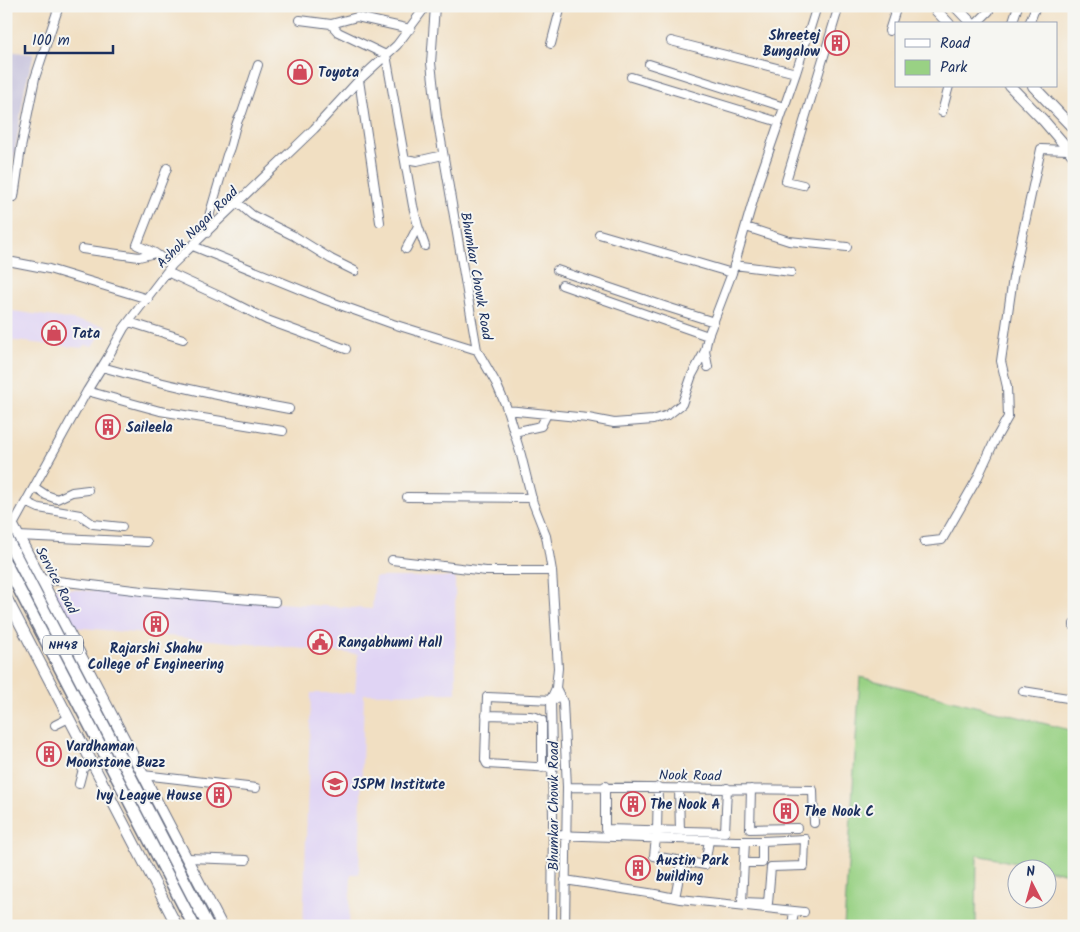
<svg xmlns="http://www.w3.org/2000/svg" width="1080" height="932" font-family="Kalam,sans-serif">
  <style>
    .built { fill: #e0d4f4 }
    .industrial { fill: #c4c0db }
    .green { fill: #99d184; stroke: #5a8071 }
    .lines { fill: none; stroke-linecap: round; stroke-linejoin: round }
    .minor-casing { stroke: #666d81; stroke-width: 10 }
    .major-casing { stroke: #666d81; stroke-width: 12 }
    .highway-casing { stroke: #666d81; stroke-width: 14 }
    .minor { stroke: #fff; stroke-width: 8 }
    .major { stroke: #fff; stroke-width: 10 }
    .highway { stroke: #fff; stroke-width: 11 }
    .labels { text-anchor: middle; stroke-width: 4; stroke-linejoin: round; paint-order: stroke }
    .shield { fill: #f6f6f2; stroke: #5d6b8a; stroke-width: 1 }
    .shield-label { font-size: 12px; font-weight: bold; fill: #1b2f5e }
    .poi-label { font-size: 14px; font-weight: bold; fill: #1b2f5e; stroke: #f6f6f2; text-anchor: start }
    .street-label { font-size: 14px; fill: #1b2f5e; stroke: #f6f6f2 }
  </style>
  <rect width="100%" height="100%" fill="#f6f6f2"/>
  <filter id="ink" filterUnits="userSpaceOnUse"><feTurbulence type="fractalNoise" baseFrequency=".02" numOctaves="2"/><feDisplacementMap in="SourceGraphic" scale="10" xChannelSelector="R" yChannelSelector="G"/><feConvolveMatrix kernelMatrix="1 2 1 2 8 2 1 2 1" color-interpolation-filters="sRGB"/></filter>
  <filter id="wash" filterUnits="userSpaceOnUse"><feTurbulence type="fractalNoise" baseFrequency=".0096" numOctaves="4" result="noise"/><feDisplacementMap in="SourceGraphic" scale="20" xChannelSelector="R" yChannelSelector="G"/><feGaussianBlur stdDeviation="1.12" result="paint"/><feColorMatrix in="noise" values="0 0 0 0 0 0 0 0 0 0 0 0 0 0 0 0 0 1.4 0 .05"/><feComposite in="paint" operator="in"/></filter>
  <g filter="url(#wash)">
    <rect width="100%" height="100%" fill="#f1dfc2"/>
    <!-- built -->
    <path class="built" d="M6,310L61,318L107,326L93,346L84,345L82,348L6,340Z
      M375,577H455L456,693L364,694L359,874H351L349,926H303L311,693H355L358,654L72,627L50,588L372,609Z"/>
    <!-- industrial -->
    <path class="industrial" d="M6,51L34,54L25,87L14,158L6,157Z"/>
    <!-- green -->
    <path class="green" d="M860,677L1074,731V875L977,855L976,926H844Z"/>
  </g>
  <g filter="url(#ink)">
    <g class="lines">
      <defs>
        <path id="minor" d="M435,6L431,63L437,117L477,350L496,383L506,406L521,455L533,503L546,536L552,571L558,668L556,688L551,699L553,819L552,926
          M300,20L331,24L338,32L386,55L413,206L418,226L425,246
          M331,24L357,17L410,29
          M976,24L989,11L990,6
          M1012,24L1018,6
          M1029,24L1036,6
          M889,31L897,6
          M671,41L796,73
          M551,44L561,6
          M649,64L784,107
          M631,77L779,122
          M359,80L380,222
          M942,112L949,86
          M405,159L417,161L443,155
          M803,185L786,181L839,6
          M14,197L21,148L35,78L59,6
          M238,203L252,215L294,236L331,259L355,271
          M746,227L789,241L847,247
          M207,233L210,213L227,155C234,142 233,124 242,113L258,65
          M599,234L732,273
          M193,246L326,300L393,324L477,350
          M82,249L139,257L155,253L172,265
          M406,249L418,226
          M155,253L137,245L167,168
          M13,262L49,269L148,299
          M734,265L791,272
          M557,270L667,307L714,322
          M167,272L228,300L267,320L346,349
          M562,285L708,336
          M129,322L183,339
          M102,367C164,385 226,397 289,409
          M708,367L705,351L708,336L732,273L759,180L796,73L817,6
          M87,391L160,411L283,431
          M507,410L588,418L614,423L653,420L668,415L682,404L692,375L705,351
          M514,432L541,426L547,414
          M34,487L46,495L57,499L72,492L88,490
          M407,497L532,498
          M26,502L39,508L80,515L93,524L122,527
          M6,532L13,525L87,391L108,357L124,328L172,265L314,129L359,80L397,45L426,6
          M18,536L147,542
          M924,542L942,540L977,479L995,440L1008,417L1007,387L1001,361L1013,278L1041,149L1068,150
          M392,560L486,571H552
          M41,579L142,591L275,602
          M1074,624V626
          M556,688L563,702L567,787L565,926
          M1023,691L1074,699
          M486,715L530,716L536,717L542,720V768
          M55,725L69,718
          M553,768L487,764L485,760L487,697L554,700
          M143,775L256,788
          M79,784L83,769L91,761
          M605,786V829L725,832L727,788
          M567,787L813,790L814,823
          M679,788L680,832
          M751,789L750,829L797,828
          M657,831L658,787
          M553,835L736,841H762
          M656,838L654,856L705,865L709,840
          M187,858L246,860
          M744,863H762V841L805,839L804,866L771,867L768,903L742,902L745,841
          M565,880L655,894L680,899L804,912
          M675,898L682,861
          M792,926L794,911"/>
        <path id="major" d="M932,6L949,24
          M955,6L972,24
          M1010,86L1044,121L1074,156
          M1033,86L1074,129
          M6,512L222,926
          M6,597L177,926"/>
        <path id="highway" d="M6,537L208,926
          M6,564L194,926"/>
      </defs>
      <!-- minor casing -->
      <use href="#minor" class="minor-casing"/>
      <!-- major casing -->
      <use href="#major" class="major-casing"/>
      <!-- highway casing -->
      <use href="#highway" class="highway-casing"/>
      <!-- minor -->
      <use href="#minor" class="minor"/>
      <!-- major -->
      <use href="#major" class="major"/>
      <!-- highway -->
      <use href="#highway" class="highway"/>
    </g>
  </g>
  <!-- icons -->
  <defs>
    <symbol id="building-ring" viewBox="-11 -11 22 22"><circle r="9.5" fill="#f6f6f2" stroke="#d1495b" stroke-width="1.5"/><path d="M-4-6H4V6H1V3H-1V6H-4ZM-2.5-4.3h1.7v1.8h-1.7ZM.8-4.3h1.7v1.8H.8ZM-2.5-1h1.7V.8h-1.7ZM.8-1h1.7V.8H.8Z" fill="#d1495b"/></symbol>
    <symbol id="shop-ring" viewBox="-11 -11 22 22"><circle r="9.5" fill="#f6f6f2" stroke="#d1495b" stroke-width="1.5"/><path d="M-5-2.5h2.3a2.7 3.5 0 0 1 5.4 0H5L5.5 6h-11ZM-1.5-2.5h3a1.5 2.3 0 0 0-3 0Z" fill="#d1495b"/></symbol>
    <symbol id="civic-ring" viewBox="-11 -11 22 22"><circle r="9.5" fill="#f6f6f2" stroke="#d1495b" stroke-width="1.5"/><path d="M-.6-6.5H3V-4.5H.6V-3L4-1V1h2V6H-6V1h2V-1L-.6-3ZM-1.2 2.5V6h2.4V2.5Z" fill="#d1495b"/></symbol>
    <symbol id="university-ring" viewBox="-11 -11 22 22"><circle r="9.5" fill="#f6f6f2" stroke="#d1495b" stroke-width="1.5"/><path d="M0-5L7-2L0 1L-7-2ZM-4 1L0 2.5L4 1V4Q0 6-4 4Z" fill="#d1495b"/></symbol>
  </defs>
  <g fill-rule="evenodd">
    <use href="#building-ring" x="823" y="29" width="28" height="28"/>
    <use href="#shop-ring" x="286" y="58" width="28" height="28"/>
    <use href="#shop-ring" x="40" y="319" width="28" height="28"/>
    <use href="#building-ring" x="94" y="413" width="28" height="28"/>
    <use href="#building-ring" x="142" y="610" width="28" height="28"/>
    <use href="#civic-ring" x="306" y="628" width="28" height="28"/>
    <use href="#building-ring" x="35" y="740" width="28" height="28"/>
    <use href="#university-ring" x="321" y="770" width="28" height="28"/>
    <use href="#building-ring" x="205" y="781" width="28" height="28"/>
    <use href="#building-ring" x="619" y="790" width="28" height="28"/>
    <use href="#building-ring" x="772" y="797" width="28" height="28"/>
    <use href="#building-ring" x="624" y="854" width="28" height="28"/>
  </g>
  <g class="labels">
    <!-- shield labels -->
    <rect class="shield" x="43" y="635.5" width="40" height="19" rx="4"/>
    <g class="shield-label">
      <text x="63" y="649">NH48</text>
    </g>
    <!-- poi labels -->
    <g class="poi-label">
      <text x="820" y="40" text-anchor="end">Shreetej<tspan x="820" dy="16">Bungalow</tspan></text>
      <text x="318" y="77">Toyota</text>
      <text x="72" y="338">Tata</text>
      <text x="126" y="432">Saileela</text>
      <text x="338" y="647">Rangabhumi Hall</text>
      <text x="156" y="653" text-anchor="middle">Rajarshi Shahu<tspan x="156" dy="16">College of Engineering</tspan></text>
      <text x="66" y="751">Vardhaman<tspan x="66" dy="16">Moonstone Buzz</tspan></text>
      <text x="352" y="789">JSPM Institute</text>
      <text x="202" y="800" text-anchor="end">Ivy League House</text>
      <text x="650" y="809">The Nook A</text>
      <text x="804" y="816">The Nook C</text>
      <text x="656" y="865">Austin Park<tspan x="656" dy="16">building</tspan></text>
    </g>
    <!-- street labels -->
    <g class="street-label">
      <text transform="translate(197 227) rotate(-45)" y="5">Ashok Nagar Road</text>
      <text transform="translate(477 276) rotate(80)" y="5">Bhumkar Chowk Road</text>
      <text transform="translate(57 580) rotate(62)" y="5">Service Road</text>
      <text transform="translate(690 775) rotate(1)" y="5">Nook Road</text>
      <text transform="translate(553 806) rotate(-90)" y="5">Bhumkar Chowk Road</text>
    </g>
  </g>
  <!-- margin -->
  <rect width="1080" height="932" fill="none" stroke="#f6f6f2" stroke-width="25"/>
  <!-- legend -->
  <rect x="895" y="22" width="162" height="65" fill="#f6f6f2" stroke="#9ea6b7"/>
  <rect x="905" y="39" width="25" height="8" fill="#ffffff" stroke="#9ea6b7"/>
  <text x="940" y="48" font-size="15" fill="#1b2f5e">Road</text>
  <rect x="905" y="60" width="25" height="15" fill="#99d184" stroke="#9ea6b7"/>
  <text x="940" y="72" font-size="15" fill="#1b2f5e">Park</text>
  <!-- north arrow -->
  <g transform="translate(1032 884) rotate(354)"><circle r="24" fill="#f6f6f2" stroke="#9ea6b7"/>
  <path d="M0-4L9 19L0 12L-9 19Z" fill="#d1495b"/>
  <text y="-8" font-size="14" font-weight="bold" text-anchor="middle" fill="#1b2f5e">N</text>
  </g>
  <!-- scale -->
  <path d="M25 45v8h88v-8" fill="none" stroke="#1b2f5e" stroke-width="2.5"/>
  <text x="32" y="45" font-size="15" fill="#1b2f5e" stroke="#f6f6f2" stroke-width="4" paint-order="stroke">100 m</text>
</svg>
